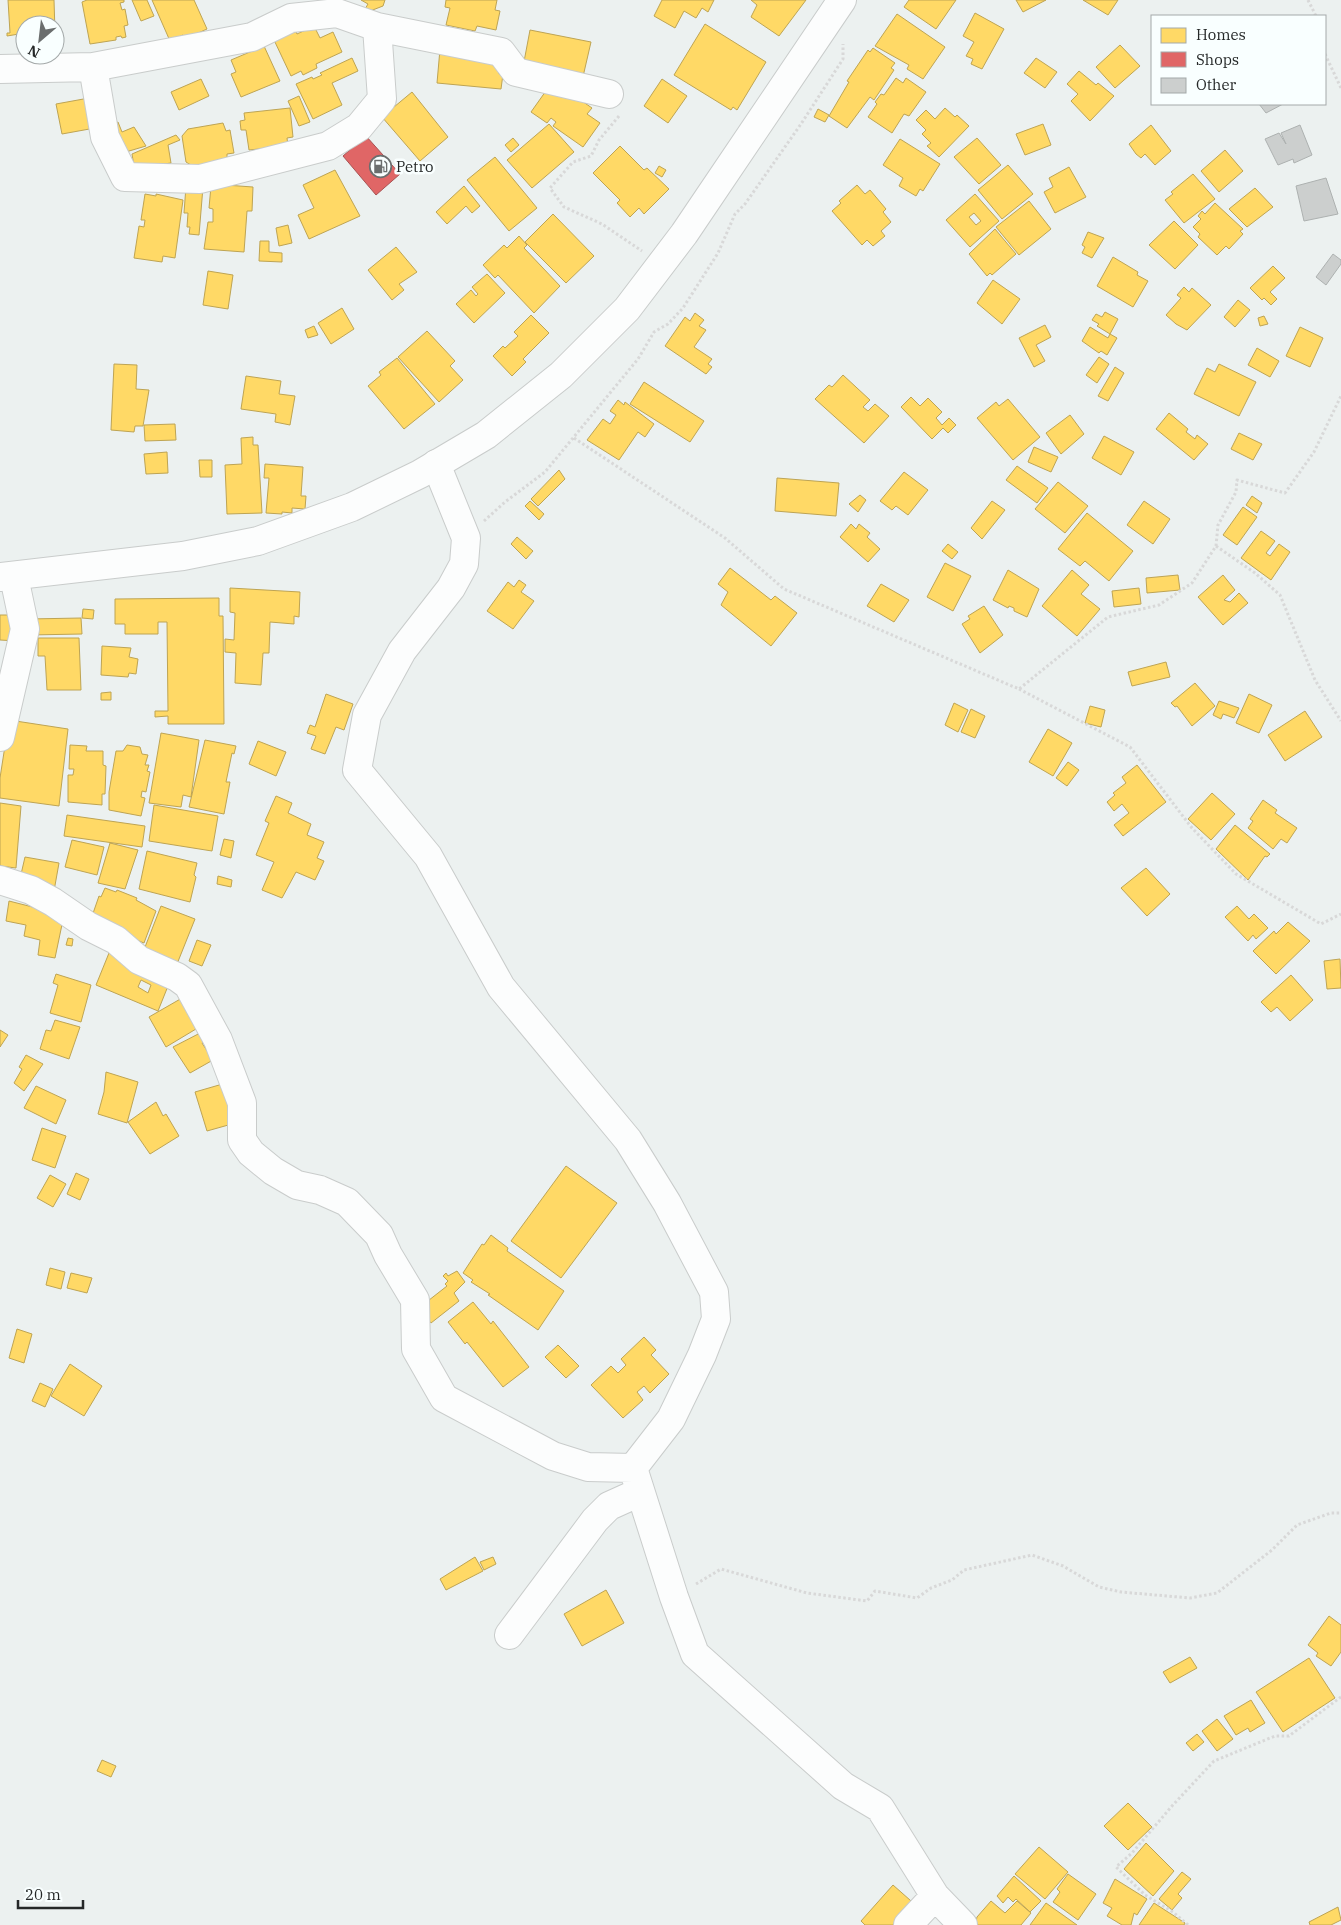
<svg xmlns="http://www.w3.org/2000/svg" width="1341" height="1925" font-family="'IBM Plex Serif',serif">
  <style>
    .homes { fill: #ffd966; stroke: #bea453; fill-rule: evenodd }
    .shops { fill: #e06666; stroke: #a85353 }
    .building { fill: #cccfce; stroke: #adb1b0 }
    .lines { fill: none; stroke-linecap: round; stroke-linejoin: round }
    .minor-casing { stroke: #c9cccb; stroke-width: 30 }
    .major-casing { stroke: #c9cccb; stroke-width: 30 }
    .path { stroke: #d8d8d8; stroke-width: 3; stroke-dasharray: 2.5 2.5; stroke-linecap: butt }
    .minor { stroke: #fcfdfd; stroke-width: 28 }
    .major { stroke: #fcfdfd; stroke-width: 28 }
    .labels { text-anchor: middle; stroke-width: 5; stroke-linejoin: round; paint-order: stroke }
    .poi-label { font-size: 15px; fill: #252828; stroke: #f9ffff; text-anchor: start }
  </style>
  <rect width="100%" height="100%" fill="#ecf1f0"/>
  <!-- homes -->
  <path class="homes" d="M8,0H54L55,32V25H25V33L7,36V33H10Z
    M87,0H124V2L120,3L122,10L125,9L128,25L124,26L126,37L122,38L121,36L116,37V40L90,44L82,2Z
    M132,0H147L154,16L141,21Z
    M152,0H194L207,29L185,39L183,35L170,41Z
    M361,0H385L383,6L370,11L365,9L368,4Z
    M446,0H497L495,10L500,11L496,30L477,26L475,31L446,25L450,8L445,7Z
    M662,0H714L708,12L702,8L696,18L684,11L675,28L654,16Z
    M751,0H806L779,36L751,17L757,5Z
    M909,0H956L936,29L904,7Z
    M1016,0H1046L1023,12Z
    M1083,0H1118L1108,15Z
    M975,13L1004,29L982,69L971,64L973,59L966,56L974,42L963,36Z
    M897,14L945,47L923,79L907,69L909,65L875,46Z
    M705,24L766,62L737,110L733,107L731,110L674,75Z
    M314,26L320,38L333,32L342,52L316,64L317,68L303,75L301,71L291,76L274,40L295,30L297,34Z
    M530,30L591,42L582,81L523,67Z
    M1120,45L1140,66L1115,88L1096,67Z
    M264,46L280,81L241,97L231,74L236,72L231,60Z
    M873,48L895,63L891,68L894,70L874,100L870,97L847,128L829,116L849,82L847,81L868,50L870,52Z
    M440,49L501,55L499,74H503L501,89L437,83Z
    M352,58L358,71L332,83L342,105L313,119L296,84L312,77L313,79L322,75L320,73Z
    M1036,58L1057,72L1045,88L1024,73Z
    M1079,71L1096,85L1098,83L1114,96L1090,121L1071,101L1078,94L1067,84Z
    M896,78L903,83L906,78L926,92L909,116L904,114L892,133L868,117L877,104L875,102L881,94L884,95Z
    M201,79L209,96L179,110L171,92Z
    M662,79L687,96L668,123L644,106Z
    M553,81L592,108L587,114L600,123L583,147L553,126L556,122L551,118L547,123L531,112Z
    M412,92L448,137L420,161L382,117Z
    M299,96L310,122L299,126L288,101Z
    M89,98L95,128L62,134L56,104Z
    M290,108L293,137L287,138L288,146L249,150L246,130H241L240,121L245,120L244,113Z
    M945,108L955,117L957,115L969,126L939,157L927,146L931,143L922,134L926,130L916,120L926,110L935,119Z
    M818,109L829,115L825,122L814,117Z
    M118,122L122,132L134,127L146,146L119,154L108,126Z
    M223,123L226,131L230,130L234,153L227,154V162L194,167L186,162L182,136L188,129Z
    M549,124L574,152L532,188L507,160Z
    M1043,124L1051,145L1025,155L1016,134Z
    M1151,125L1171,151L1155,165L1145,154L1141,158L1136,154L1129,144Z
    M176,135L180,140L168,145L171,163L143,167L135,172L132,154Z
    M513,138L519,145L511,152L505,145Z
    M977,138L1001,165L979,184L954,157Z
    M900,139L940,164L923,191L920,189L916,196L899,186L903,178L883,165Z
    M620,146L644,170L647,168L669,189L644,214L639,208L630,217L617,203L620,200L593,173Z
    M1225,150L1243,171L1219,192L1201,171Z
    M495,157L537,208L509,231L467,180Z
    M1008,165L1033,194L1002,219L978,190Z
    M659,166L666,170L662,177L655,173Z
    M1069,167L1086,197L1055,213L1044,192L1053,187L1049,178Z
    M335,170L360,216L309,239L298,215L314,208L303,185Z
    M1193,174L1215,199L1184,223L1165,200L1173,194L1171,192Z
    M225,185L253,187L252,211H247L244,252L204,249L208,222H213V209L209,208L211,186L225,187Z
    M857,185L865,194L870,190L886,209L883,212L891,222L881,231L885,236L873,246L867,240L862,245L832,211L841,203L839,201Z
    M186,186L203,187L199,235L189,234L190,227H187L188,213H184Z
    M464,186L480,206L472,213L466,206L447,224L436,212Z
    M1255,188L1273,207L1247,227L1229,209Z
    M145,194L156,196V194L183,200L175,258L163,256L162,262L134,258L139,226L144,227L145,220H141Z
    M975,194L999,221L970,247L946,220ZM974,213L981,221L976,225L969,217Z
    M1029,201L1051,229L1019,255L996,227Z
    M1215,203L1243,229L1240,231L1243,234L1229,249L1226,246L1217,255L1198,237L1200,234L1193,227L1201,219L1198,216L1202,211L1205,214Z
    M553,214L594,256L566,283L525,242Z
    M1174,221L1198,245L1175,269L1149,245Z
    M288,225L292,243L279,246L276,228Z
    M995,229L1016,254L992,275L990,273L987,276L969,254Z
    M1088,232L1104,238L1092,258L1082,253L1085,247L1082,245Z
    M519,236L527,245L524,248L560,286L534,313L498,275L495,278L483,265L504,245L507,248Z
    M260,241H269V252L282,253V262L259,261Z
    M396,247L417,272L399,284L404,290L392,300L368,270Z
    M1113,257L1138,272L1137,275L1148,281L1133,307L1097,286Z
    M1273,266L1285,278L1270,292L1277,299L1271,305L1264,298L1262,300L1250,288Z
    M208,271L233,275L228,309L203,305Z
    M487,274L505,293L474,323L456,304L471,290L476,296L478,294L472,287Z
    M993,280L1020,299L1002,324L977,303Z
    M1184,287L1189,292L1192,288L1211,305L1187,330L1176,324L1166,315L1181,298L1177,295Z
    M1238,300L1250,310L1235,327L1224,317Z
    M342,308L354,329L331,344L318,323Z
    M1105,312L1118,319L1110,334L1097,326L1099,324L1092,320L1096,314L1102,317Z
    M695,313L704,320L699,326L706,330L694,347L712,359L708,364L712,367L706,374L665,346L685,317L690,321Z
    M531,315L549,333L523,359L526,362L512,376L493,356L503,346L505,348L518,336L514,332Z
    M1264,316L1268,324L1260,326L1258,318Z
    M1045,325L1051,337L1036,345L1045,361L1034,367L1019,338Z
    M314,326L318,335L308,338L305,330Z
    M1090,327L1108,338L1110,334L1117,338L1107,355L1101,351L1099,353L1082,341Z
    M1300,327L1323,338L1310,367L1286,356Z
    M427,331L455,361L450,366L463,380L439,402L398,357Z
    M1257,348L1279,361L1270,377L1248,365Z
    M1099,357L1109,364L1097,383L1086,375Z
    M397,358L435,404L404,429L368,386L381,375L379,372Z
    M114,364L137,365L136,389L149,390L143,426H135L134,432L111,430Z
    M1219,364L1256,382L1239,416L1194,394L1207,368L1215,372Z
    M1115,367L1124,373L1108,401L1098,396Z
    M843,375L870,400L863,407L868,411L875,404L889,416L864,443L815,399L829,385L832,387Z
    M246,376L281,381L279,394L295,396L290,425L275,422L276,414L241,409Z
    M644,382L704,421L690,442L630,404Z
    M911,397L920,406L928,398L942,412L936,418L942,425L949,418L956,425L948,433L943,428L932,439L901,407Z
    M1008,399L1040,437L1013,460L977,418L996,402L999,406Z
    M618,400L624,405L625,402L654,424L645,437L638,432L619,460L587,440L603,419L610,424L616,415L610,411Z
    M1169,413L1188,429L1186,432L1195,439L1197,435L1208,444L1194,460L1156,429Z
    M1070,415L1084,434L1061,454L1046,433Z
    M175,424L176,440L145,441L144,425Z
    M1239,433L1262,444L1253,460L1231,449Z
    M1104,436L1134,452L1121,475L1092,458Z
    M253,437V445H258L262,513L227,514L225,465L242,464L241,438Z
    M1034,447L1058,457L1051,472L1028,462Z
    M167,452L168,473L146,474L144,454Z
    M199,460H212V477H200Z
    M265,464L303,467L301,496H306L305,509L292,508V513L282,512V514L266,513L269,478H264Z
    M1017,466L1048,488L1037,503L1006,480Z
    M559,470L565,479L538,506L531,499Z
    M904,472L928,490L908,515L896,506L892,510L880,501Z
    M777,478L839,483L836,516L775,511Z
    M1058,482L1088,506L1065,533L1035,509Z
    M860,495L866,500L858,512L849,504Z
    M1252,496L1262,503L1257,513L1246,505Z
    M530,501L544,514L539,520L525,506Z
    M992,501L1005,510L982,539L971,528Z
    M1144,501L1170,519L1153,544L1127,525Z
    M1243,507L1257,517L1237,545L1223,535Z
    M1087,513L1133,551L1109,581L1085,561L1080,566L1058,549Z
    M851,524L856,529L859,524L870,533L867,537L880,549L868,562L840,537Z
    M1261,531L1275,541L1266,553L1270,556L1279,544L1290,552L1271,580L1241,558Z
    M517,537L533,551L526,559L511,544Z
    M948,544L958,552L952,559L942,551Z
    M945,563L971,576L953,611L927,597Z
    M730,568L771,600L775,596L797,613L771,646L721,605L728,592L718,584Z
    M1008,570L1039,589L1027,617L1014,611V608L1009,606L1008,608L993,600Z
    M1072,570L1089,585L1081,594L1100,609L1077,636L1042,606Z
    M1178,575L1180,590L1147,593L1146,578Z
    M1223,575L1235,590L1224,600L1230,602L1239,593L1248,603L1223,625L1198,597Z
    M519,580L526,585L521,592L534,601L513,629L487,611L508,582L514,587Z
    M881,584L909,600L894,622L867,606Z
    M230,588L300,592L299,617L294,616V624L270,622L269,653H263L261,685L235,683L236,653L225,652V639L234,640L235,613L230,612Z
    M1139,588L1141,604L1114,607L1112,591Z
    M219,598V616H223L224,724H168V716L155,717V711H168L167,622H158V634H125V624H115V599Z
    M984,606L1003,635L980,653L962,624L970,619L968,616Z
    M83,609L94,610L93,619L82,618Z
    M0,615H18L17,641L0,640Z
    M81,618L82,634L29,635L28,619Z
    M38,638H79L81,690H47L45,656H38Z
    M102,646L131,648L129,657L138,659L136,674L129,673L128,677L101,675Z
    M1166,662L1170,677L1132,686L1128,672Z
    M1195,683L1215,706L1192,726L1177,706L1175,707L1171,703Z
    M111,692V700H101V693Z
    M326,694L353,704L344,730L336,727L325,754L311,749L316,736L307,733L310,725L315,727Z
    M1249,694L1272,705L1259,733L1236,723Z
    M1219,701L1239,708L1234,718L1223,714L1221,719L1213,715Z
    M954,703L968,710L958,732L945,725Z
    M1090,706L1105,710L1101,727L1085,723Z
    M971,709L985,716L975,738L961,732Z
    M1305,711L1322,737L1285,761L1268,735Z
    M9,720L68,729L59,806L0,798V778Z
    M1048,729L1072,743L1053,776L1029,762Z
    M161,733L199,740L191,797L183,795L181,807L149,803Z
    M205,740L236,746L234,754L232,753L226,782H230L224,814L189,807Z
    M258,741L286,752L276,776L249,764Z
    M70,745L87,746L86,751H103V765L106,766L105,794H102V805L68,802V775H73L74,769H69Z
    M127,745L140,747L142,754L148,755L145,765H149L147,771L150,772L146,792L142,791L141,797L145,798L141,816L109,810V792L116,751H123Z
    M1068,762L1079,770L1067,786L1056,778Z
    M1137,765L1166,802L1123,836L1114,825L1129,813L1122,804L1114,811L1107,802L1115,795L1113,793L1126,783L1122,777Z
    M1212,793L1235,814L1211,840L1188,819Z
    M276,796L292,803L288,813L311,824L307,835L324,842L317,858L324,861L315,880L296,872L282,898L262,890L274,862L256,855L269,823L265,821Z
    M1263,800L1277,810L1275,813L1297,828L1287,843L1281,839L1273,849L1248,828L1253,821L1250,819Z
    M0,803L21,806L16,868L0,866Z
    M154,805L218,816L212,851L149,841Z
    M67,815L145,826L142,847L64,836Z
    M1235,825L1270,854L1267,857L1265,856L1248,880L1216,849Z
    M224,839L234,841L231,858L220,855Z
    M72,840L104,847L97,875L65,867Z
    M110,843L138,850L125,889L98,883Z
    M147,851L197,863L194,875L196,877L190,902L139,889Z
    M25,857L59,863L54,891L19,883Z
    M1146,868L1170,894L1147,916L1121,888Z
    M218,876L232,880L231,887L217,884Z
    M105,888L116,892L117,890L137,898L136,900L156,911L144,943L90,922L99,896L101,897Z
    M9,901L64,915L55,958L38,955L40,940L24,936L26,925L6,921Z
    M161,906L195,919L173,974L140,960Z
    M1237,906L1249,919L1254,914L1268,928L1256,939L1253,935L1248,941L1225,917Z
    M1288,922L1310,941L1276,974L1253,951L1274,931L1276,934Z
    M68,938L73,939L72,946L66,945Z
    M197,940L211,945L202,966L189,961Z
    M109,953L172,976L158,1011L96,985ZM141,980L151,985L148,993L138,987Z
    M1340,959L1341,988L1327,989L1324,961Z
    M56,974L91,985L81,1022L50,1013L58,985L53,983Z
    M1291,975L1313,1000L1290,1021L1277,1007L1271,1012L1261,1002Z
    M189,994L206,1023L166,1047L149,1017Z
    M55,1020L80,1027L69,1059L40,1049L46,1030L51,1031Z
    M0,1030L8,1035L0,1047Z
    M204,1031L208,1038L202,1043L213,1060L190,1073L173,1047Z
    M26,1055L43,1064L24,1091L14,1083L22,1069L19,1067Z
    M106,1072L138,1082L127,1123L98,1114L104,1092Z
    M226,1083L239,1122L207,1131L195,1092Z
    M36,1086L66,1100L56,1124L24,1108Z
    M156,1102L163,1116L166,1114L179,1136L150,1154L128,1122Z
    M42,1128L66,1136L55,1168L32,1160Z
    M566,1166L617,1203L561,1278L511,1241Z
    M76,1173L89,1179L80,1200L67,1194Z
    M50,1175L66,1184L53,1207L37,1198Z
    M491,1235L508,1248L507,1251L564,1291L538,1330L488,1295L490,1294L471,1282L473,1280L463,1273L482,1244L484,1245Z
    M50,1268L65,1272L61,1289L46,1285Z
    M457,1271L465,1282L454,1293L459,1301L431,1323L424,1314V1304L447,1286L445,1284L448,1281L443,1276L446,1273L448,1276Z
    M71,1273L92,1278L87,1293L67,1288Z
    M473,1302L491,1324L493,1321L529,1367L503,1387L467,1342L465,1344L448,1322Z
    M17,1329L32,1334L24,1363L9,1358Z
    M644,1337L656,1350L651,1355L669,1374L650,1393L644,1386L637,1392L643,1400L623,1418L591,1385L611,1366L618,1373L626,1365L621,1359Z
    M558,1345L579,1366L566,1378L545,1357Z
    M70,1364L102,1386L84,1416L51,1396Z
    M40,1383L53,1389L45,1407L32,1401Z
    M475,1557L483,1571L446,1590L440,1579Z
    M493,1557L496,1564L484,1570L480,1562Z
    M606,1590L624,1623L582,1646L564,1614Z
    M1329,1616L1341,1625V1652L1331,1666L1316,1656L1318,1653L1308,1645Z
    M1190,1657L1197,1668L1170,1683L1163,1672Z
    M1309,1658L1335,1698L1283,1732L1256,1692Z
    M1251,1700L1265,1723L1250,1732L1248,1728L1236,1735L1224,1716Z
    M1217,1719L1233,1739L1217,1751L1202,1731Z
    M1197,1734L1204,1742L1193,1751L1186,1743Z
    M102,1760L116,1766L111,1777L97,1771Z
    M1128,1803L1152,1827L1128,1850L1104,1826Z
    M1146,1843L1174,1871L1153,1896L1124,1869Z
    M1039,1847L1068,1872L1045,1899L1015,1874Z
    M1182,1872L1191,1879L1178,1894L1182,1898L1172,1910L1159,1899Z
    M1068,1874L1096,1894L1078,1920L1053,1902L1060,1892L1057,1889Z
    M1014,1876L1041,1901L1030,1912L1016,1899L1013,1902L1008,1897L1003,1903L997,1896Z
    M1115,1879L1147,1899L1137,1915L1134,1913L1131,1925H1122L1107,1916L1112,1908L1103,1903Z
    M893,1885L919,1908L904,1925H865L861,1921Z
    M991,1901L1005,1913L1017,1901L1031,1913L1021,1925H975L977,1917Z
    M1046,1903L1077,1925H1030Z
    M1154,1903L1185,1923L1184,1925H1139Z
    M1338,1907L1341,1920L1331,1925H1310L1309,1922Z"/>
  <!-- shops -->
  <path class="shops" d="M366,136L400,174L376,195L343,156Z"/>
  <!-- building -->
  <path class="building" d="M1259,104H1283L1266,113Z
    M1300,125L1312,155L1294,163L1293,159L1278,165L1265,139L1279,133L1286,144L1281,133Z
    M1326,178L1338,214L1304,221L1296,186Z
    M1333,254L1341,260V264L1326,285L1316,277Z"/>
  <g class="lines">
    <defs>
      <path id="minor" d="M93,67L105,137L125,177L200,179L328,146L359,127L382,99L377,27
        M0,69L93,67L252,37L291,18L337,13L377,27L501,52L516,72L609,94
        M436,464L466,538L464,564L451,588L402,651L367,715L357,770L428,856L501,987L628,1140L667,1203L714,1292L716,1319L702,1355L671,1419L633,1468
        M0,737L25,629L14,577
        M0,880L31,890L53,902L88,926L116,940L139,960L177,977L188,985L218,1040L242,1103V1140L251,1153L273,1171L297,1185L320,1190L347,1202L379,1235L388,1255L415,1300L416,1349L444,1398L553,1456L588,1467L633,1468L674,1597L695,1654L843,1786L880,1808L935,1896L963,1925
        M509,1635L595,1520L609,1506L640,1492
        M908,1925L935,1896"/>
      <path id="major" d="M0,577L183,556L258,541L352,507L420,474L486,435L561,375L627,309L684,234L842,0"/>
    </defs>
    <!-- minor casing -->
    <use href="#minor" class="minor-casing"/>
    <!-- major casing -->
    <use href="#major" class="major-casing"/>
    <!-- path -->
    <path class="path" d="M1308,0L1316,16
      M1325,54L1341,88
      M619,116L599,140L591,156L573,162L550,188L564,207L602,224L642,251
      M574,438L725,538L784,589L1019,689L1108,617L1159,605L1192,583L1216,546L1218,525L1236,492L1237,480L1285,493L1314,452L1341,396
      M484,521L505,502L545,472L638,359L654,332L668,324L683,308L718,253L735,214L745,204L801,124L843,59V44
      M1216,546L1255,573L1280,595L1315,680L1341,721
      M1019,689L1130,747L1192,828L1236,874L1321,924L1341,914
      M696,1584L721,1569L807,1593L867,1601L875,1591L917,1598L931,1588L952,1580L964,1570L1032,1555L1063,1566L1099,1587L1121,1592L1190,1598L1217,1593L1272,1550L1297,1525L1331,1513H1341
      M1188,1925L1173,1912L1145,1895L1116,1867L1132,1853L1172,1806L1214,1761L1275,1736H1289L1341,1697"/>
    <!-- minor -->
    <use href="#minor" class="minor"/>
    <!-- major -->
    <use href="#major" class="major"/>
  </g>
  <!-- icons -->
  <defs>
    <symbol id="fuel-ring" viewBox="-11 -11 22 22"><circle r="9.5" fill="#f9ffff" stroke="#6b6e6e" stroke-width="1.5"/><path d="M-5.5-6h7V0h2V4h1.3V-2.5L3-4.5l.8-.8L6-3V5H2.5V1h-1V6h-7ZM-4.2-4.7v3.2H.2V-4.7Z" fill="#6b6e6e"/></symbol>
  </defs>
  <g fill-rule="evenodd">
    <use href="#fuel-ring" x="368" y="154" width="25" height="25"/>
  </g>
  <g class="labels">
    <!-- poi labels -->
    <g class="poi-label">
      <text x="396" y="172">Petro</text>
    </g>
  </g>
  <!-- legend -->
  <rect x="1151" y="15" width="175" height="90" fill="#f9ffff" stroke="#a4a9a9"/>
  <rect x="1161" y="28" width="25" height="15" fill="#ffd966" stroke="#a4a9a9"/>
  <text x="1196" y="40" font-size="15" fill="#252828">Homes</text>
  <rect x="1161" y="52" width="25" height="15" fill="#e06666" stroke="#a4a9a9"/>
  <text x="1196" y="65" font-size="15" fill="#252828">Shops</text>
  <rect x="1161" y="78" width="25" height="15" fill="#cccfce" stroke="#a4a9a9"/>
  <text x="1196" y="90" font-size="15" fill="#252828">Other</text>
  <!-- north arrow -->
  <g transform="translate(40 40) rotate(208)"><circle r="24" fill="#f9ffff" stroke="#a4a9a9"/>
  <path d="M0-4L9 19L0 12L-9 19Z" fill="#6b6e6e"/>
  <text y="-8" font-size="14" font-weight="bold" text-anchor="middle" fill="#252828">N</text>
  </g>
  <!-- scale -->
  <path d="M18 1900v8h65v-8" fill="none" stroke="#252828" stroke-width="2.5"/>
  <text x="25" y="1900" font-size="15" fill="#252828" stroke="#f9ffff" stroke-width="4" paint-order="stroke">20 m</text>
</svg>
